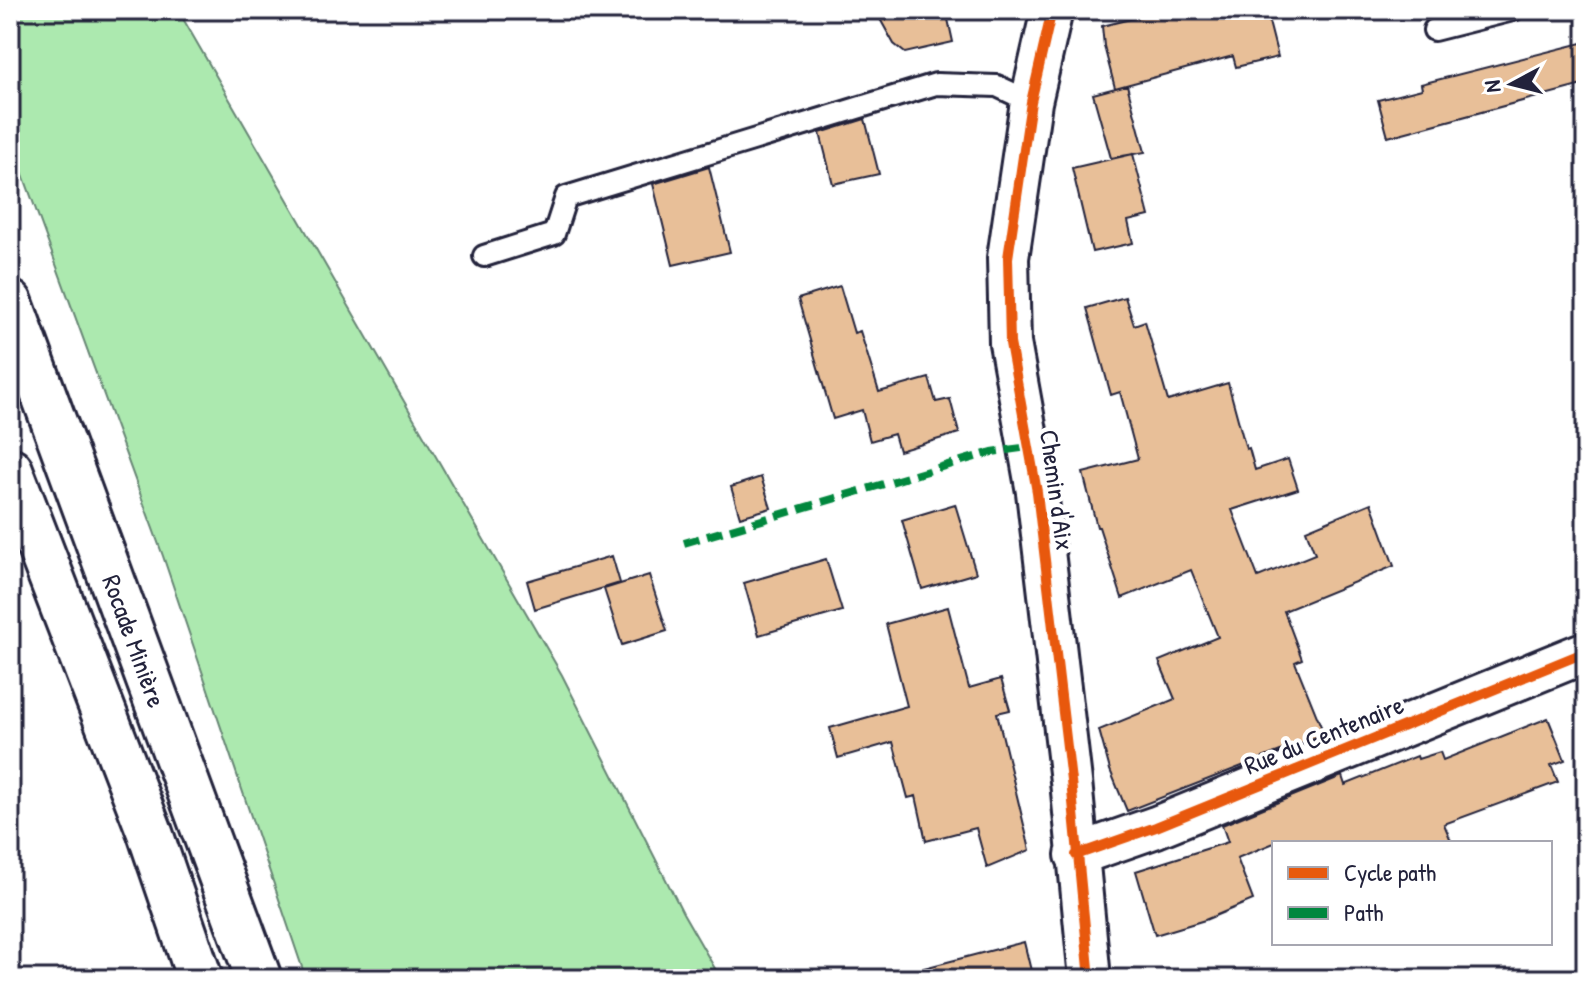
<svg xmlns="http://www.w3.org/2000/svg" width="1596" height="989" font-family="'Patrick Hand',sans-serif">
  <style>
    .green { fill: #ace9af; stroke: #678675; stroke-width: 2 }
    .building { fill: #e8bf98; stroke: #22223b; stroke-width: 2 }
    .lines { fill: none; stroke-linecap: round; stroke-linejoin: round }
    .lane-casing { stroke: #22223b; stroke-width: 26 }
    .street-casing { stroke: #22223b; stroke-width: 46 }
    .highway-casing { stroke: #22223b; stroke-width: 50 }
    .lane { stroke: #fff; stroke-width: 20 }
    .street { stroke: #fff; stroke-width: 40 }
    .highway { stroke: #fff; stroke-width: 44 }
    .quiet { stroke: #00873e; stroke-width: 8; stroke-dasharray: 16 8; stroke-linecap: butt }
    .cycleway-casing { stroke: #fff; stroke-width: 15 }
    .cycleway { stroke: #e8590c; stroke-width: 10 }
    .labels { text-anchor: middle; stroke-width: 8; stroke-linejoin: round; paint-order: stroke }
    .street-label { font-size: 26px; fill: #22223b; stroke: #fff }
  </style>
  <rect width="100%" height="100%" fill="#fff"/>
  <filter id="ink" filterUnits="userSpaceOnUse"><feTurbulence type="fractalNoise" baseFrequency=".0125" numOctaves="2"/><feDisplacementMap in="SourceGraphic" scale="16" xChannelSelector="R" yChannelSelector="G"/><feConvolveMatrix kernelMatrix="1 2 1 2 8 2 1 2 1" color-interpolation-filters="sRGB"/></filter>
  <g filter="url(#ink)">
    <!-- green -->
    <path class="green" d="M10,10H178L562,675L683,913L721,979H306L163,556L10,139Z"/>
    <!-- building -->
    <path class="building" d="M875,10H946L953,42L905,53L894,44Z
      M1167,10H1266L1278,57L1236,67L1233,56L1115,88L1104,46L1102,26Z
      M1586,42V84L1388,137L1378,100L1422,89L1421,84Z
      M1127,85L1145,152L1111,158L1093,94Z
      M865,119L879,174L833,184L820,133Z
      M1133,154L1149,216L1128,221L1133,243L1092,252L1072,168Z
      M709,167L730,252L673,265L653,184Z
      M840,286L854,333L860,331L879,392L929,378L936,402L950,399L959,433L899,451L894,434L870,441L862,410L833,419L798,299Z
      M1125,297L1134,325L1145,321L1168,401L1228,383L1246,449L1249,448L1255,470L1288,459L1298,489L1232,510L1258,577L1315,554L1306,530L1371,503L1394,566L1284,611L1302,659L1295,662L1324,734L1127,811L1110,770L1099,730L1175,699L1159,661L1218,637L1191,570L1122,598L1099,527H1097L1083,473L1138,459L1120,392L1111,395L1087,308Z
      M761,477L771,508L740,517L731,487Z
      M955,504L976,573L922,589L902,520Z
      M612,556L620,583L535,609L527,581Z
      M826,559L842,611L759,635L744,583Z
      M649,575L667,631L622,645L604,589Z
      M948,607L969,688L1001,679L1010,710L997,713L1030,850L987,868L976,828L926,841L916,796L908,798L893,742L838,758L830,728L907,706L886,624Z
      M1548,718L1565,760L1551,765L1558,782L1444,824L1452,843H1274L1237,858L1253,900L1205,920L1155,935L1136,871L1228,842L1222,825L1342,776L1345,785L1417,756L1418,759L1440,752L1443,760Z
      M1024,942L1033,979H925L924,968Z"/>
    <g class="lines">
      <defs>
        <path id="lane" d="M1434,30L1513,10
          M484,256L554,234L566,197L936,84L997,86L1031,102"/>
        <path id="street" d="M1052,10L1031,102L1008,258L1010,343L1037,492L1071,781L1090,979
          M1076,855L1156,827L1586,652"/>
        <path id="highway" d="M10,303L259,979
          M10,470L149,830L200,979"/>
      </defs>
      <!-- lane casing -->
      <use href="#lane" class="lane-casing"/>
      <!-- street casing -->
      <use href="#street" class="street-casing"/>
      <!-- highway casing -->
      <use href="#highway" class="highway-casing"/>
      <!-- lane -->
      <use href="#lane" class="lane"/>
      <!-- street -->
      <use href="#street" class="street"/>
      <!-- highway -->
      <use href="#highway" class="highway"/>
      <!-- quiet -->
      <path class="quiet" d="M684,543L992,452L1029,447"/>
      <defs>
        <path id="cycleway" d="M1052,10L1031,102L1008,258L1010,343L1037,492L1071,781L1090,979
          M1076,855L1156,827L1586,652"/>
      </defs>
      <!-- cycleway casing -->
      <use href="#cycleway" class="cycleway-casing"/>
      <!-- cycleway -->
      <use href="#cycleway" class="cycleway"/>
    </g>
  </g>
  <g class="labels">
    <!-- street labels -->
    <g class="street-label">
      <text transform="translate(1057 490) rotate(82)" y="9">Chemin d'Aix</text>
      <text transform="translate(134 641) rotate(70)" y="9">Rocade Minière</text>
      <text transform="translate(1324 735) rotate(-22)" y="9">Rue du Centenaire</text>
    </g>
  </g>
  <!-- margin -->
  <rect width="1596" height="989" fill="none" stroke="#fff" stroke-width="40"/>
  <rect x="20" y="20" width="1556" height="949" fill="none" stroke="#22223b" stroke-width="3" filter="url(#ink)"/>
  <!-- legend -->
  <rect x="1272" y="841" width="280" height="104" fill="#ffffff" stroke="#a7a7b1" stroke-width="2"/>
  <rect x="1288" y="867" width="40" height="12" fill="#e8590c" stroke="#a7a7b1" stroke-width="2"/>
  <text x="1344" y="881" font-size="24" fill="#22223b">Cycle path</text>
  <rect x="1288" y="907" width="40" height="12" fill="#00873e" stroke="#a7a7b1" stroke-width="2"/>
  <text x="1344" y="921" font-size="24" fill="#22223b">Path</text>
  <!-- north arrow -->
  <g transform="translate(1512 84) rotate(263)" stroke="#ffffff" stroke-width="6" paint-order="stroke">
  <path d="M0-6L14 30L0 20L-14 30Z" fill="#22223b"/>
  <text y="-12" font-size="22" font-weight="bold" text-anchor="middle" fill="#22223b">N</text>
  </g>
</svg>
